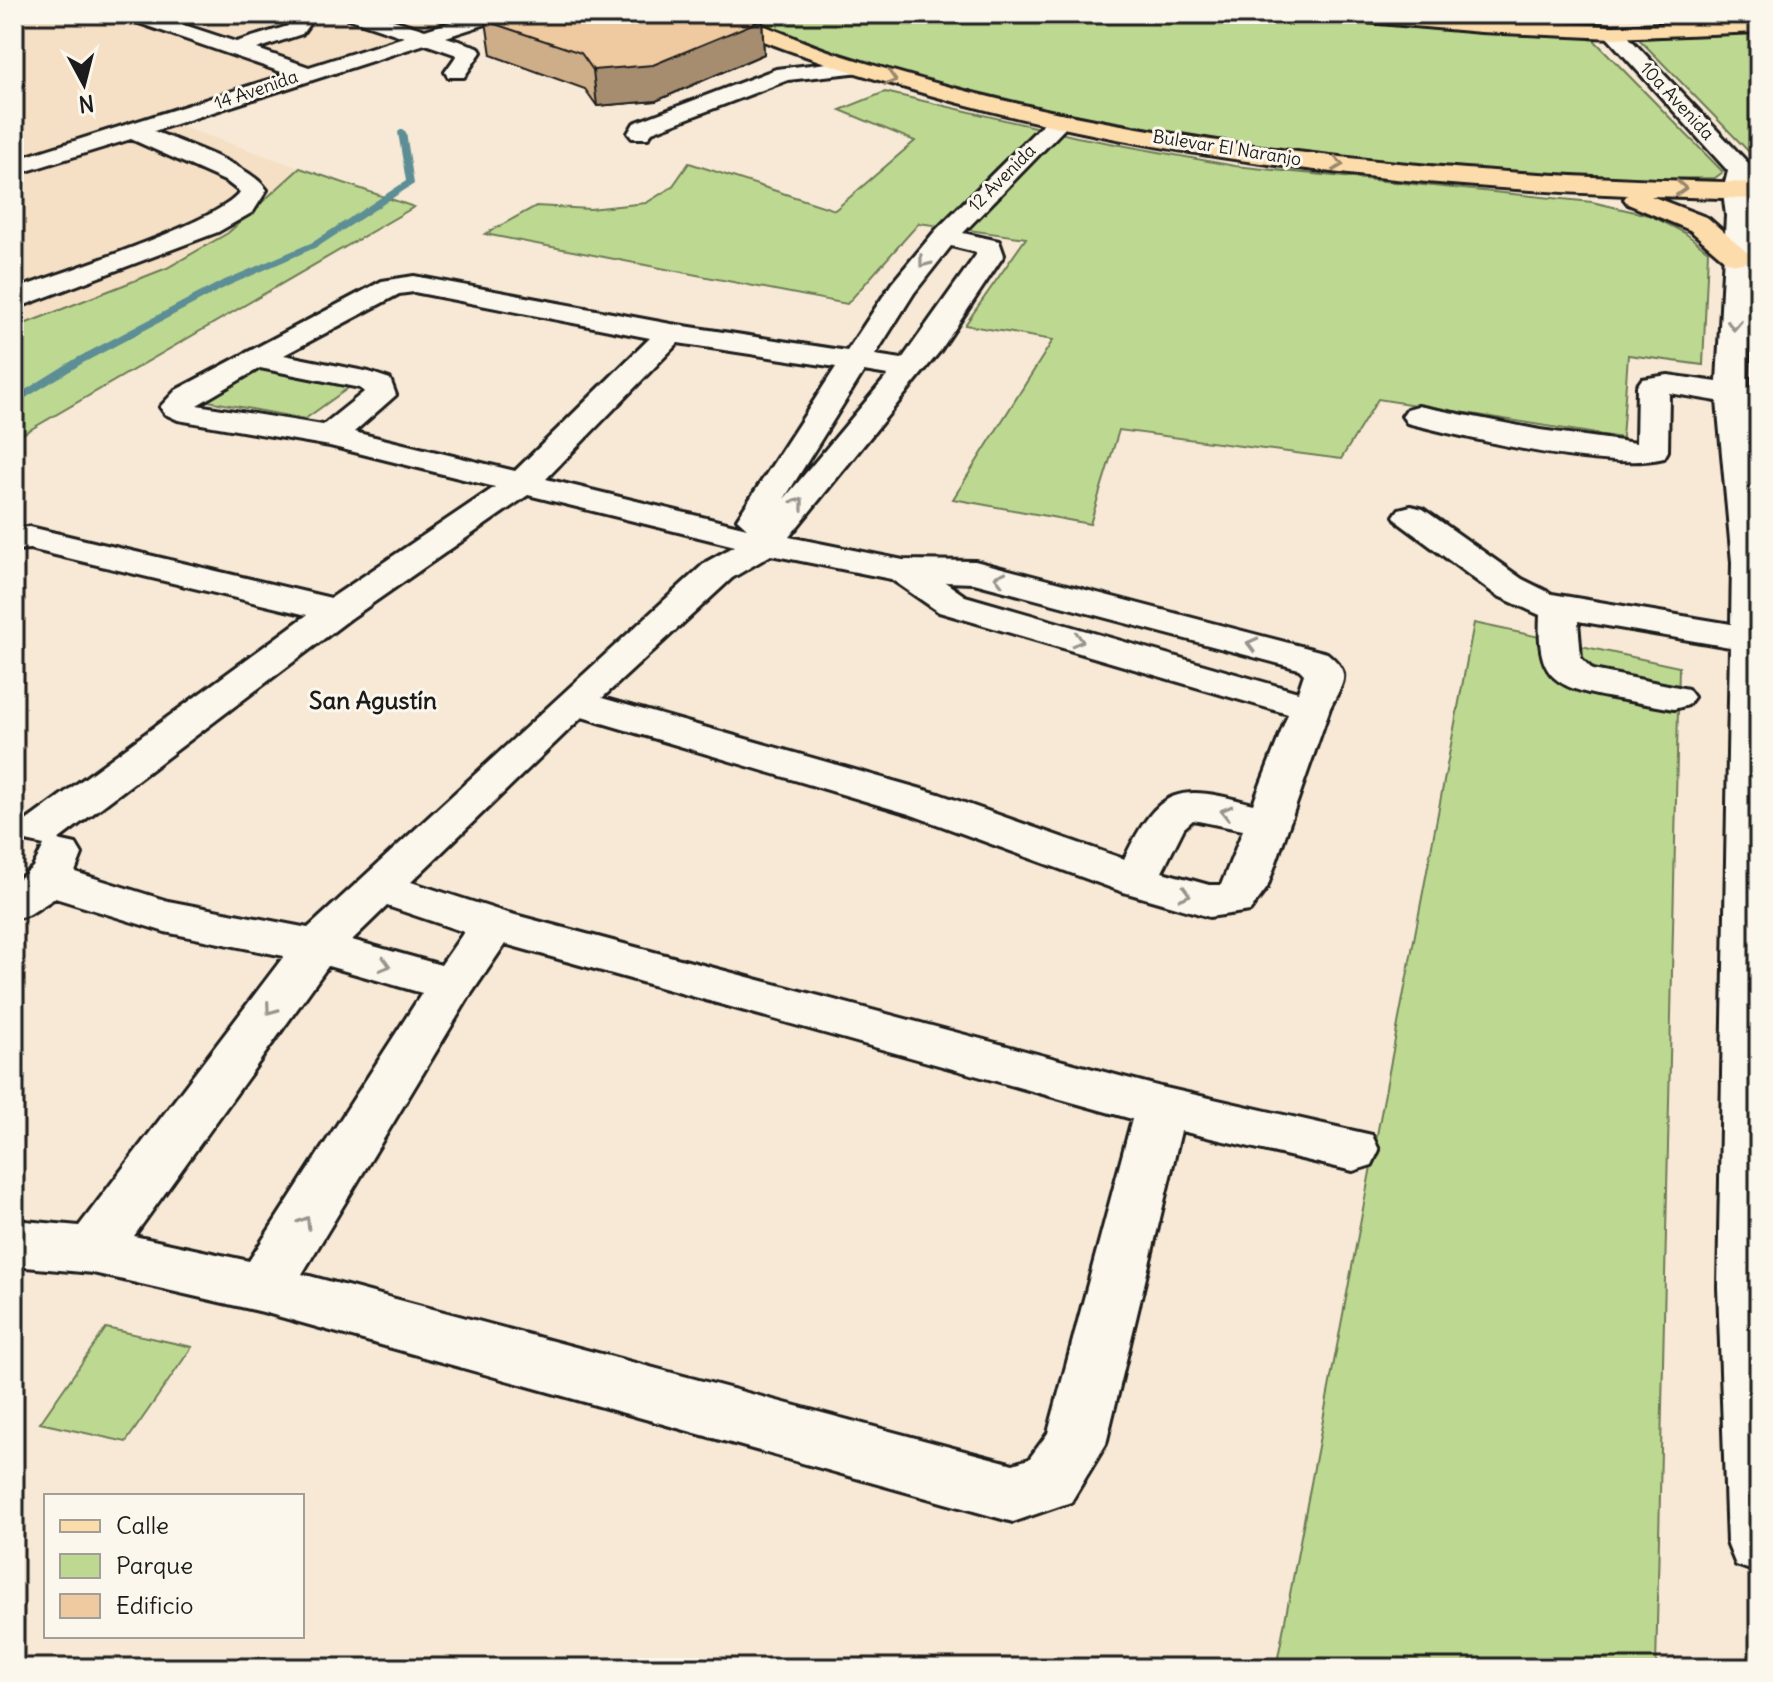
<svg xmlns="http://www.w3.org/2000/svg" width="1773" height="1682" font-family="Delius,sans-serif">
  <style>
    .built { fill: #f5dfc5 }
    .green { fill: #bdd991; stroke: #6c7a56; stroke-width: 2 }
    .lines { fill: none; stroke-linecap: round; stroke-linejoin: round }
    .stream { fill: #5d8d95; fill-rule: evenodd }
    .minor-casing { stroke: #1c1c1c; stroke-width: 6 }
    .major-casing { stroke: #1c1c1c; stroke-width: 6 }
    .minor { fill: #fbf7ec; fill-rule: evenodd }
    .major { fill: #fddcac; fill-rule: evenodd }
    .wall { fill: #cead89; stroke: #1c1c1c; stroke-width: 2 }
    .shaded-wall { fill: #a78d6f; stroke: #1c1c1c; stroke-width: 2 }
    .building { fill: #efc99f; stroke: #1c1c1c; stroke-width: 2 }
    .oneway { stroke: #98866b }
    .oneway2 { stroke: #97948e }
    .labels { text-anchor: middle; stroke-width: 6; stroke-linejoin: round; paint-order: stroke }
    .far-street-label { font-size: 18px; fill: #1c1c1c; stroke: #fbf7ec }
    .neighbourhood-label { font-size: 24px; font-weight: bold; fill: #1c1c1c; stroke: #fbf7ec }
  </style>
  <rect width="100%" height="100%" fill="#f7e9d5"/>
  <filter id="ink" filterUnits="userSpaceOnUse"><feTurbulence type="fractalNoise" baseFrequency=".0125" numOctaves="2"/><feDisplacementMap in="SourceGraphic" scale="16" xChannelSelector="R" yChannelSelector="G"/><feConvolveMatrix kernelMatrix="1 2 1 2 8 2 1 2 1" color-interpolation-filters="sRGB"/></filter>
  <g filter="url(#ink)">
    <!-- built -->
    <path class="built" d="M14,14H525L171,123L300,168L228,233L167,268L14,328Z"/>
    <!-- green -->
    <path class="green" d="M742,14H1305L1378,23L1577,37L1594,40L1723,172L1715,178C1493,182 1265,156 1048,109C943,86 838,62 742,14Z
      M1759,32V162L1639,39Z
      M885,92L1077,137L1235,166L1592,202L1652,216L1685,233L1708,251L1703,365L1628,355L1622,438L1378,399L1341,459L1119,430L1090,524L953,499L1053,340L965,325L1026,238L919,223L847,304L485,234L536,206L590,209L646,203L672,187L689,163L835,210L915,141L840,110Z
      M300,168L414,207L14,439V328L167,268L228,233Z
      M242,366L351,386L305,419L197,399Z
      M1474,623L1679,667L1656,1668H1276Z
      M106,1328L192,1347L126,1442L40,1423Z"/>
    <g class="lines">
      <!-- stream -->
      <path class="stream" d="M402,129L406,132L414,184L319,246L228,286L83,363L14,405V397L75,359L220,282L313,242L406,181L398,132Z"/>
      <defs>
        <path id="minor" d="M121,14H151L236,42L288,26L284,14H304L309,24L302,34L257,49L309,67L404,37L347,18L344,14H375L425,30L477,14H508L505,18L446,37L478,47L481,52L464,77H448L445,72L457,55L425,44L154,131C184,144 249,164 267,190L253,212L218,232L14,309V290C56,274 221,222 240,192L227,182L131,139L14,175V160L287,74L124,18Z
          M1613,26L1620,28L1750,165L1759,170V188L1750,185L1752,216L1748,387L1759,389V407L1749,406L1759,488V1573L1736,1565L1727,1543L1718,1287L1730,647L1578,621L1581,658L1593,670L1688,689L1694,697L1688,705L1674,709C1652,705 1629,701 1607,697C1550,686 1537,674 1540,615L1496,595L1399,523L1394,516L1399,509L1411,506L1423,509L1522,579L1552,594L1731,624L1732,562L1717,401L1669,393L1668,451L1664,458C1607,472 1467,438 1407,423L1402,416L1407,409L1418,406L1540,430L1636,443L1637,386L1642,379L1668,375L1717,382L1726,216L1723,191L1728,171L1606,36L1602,32L1606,28Z
          M853,60L861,62L864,67L861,72L788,80L652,132L648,138H632L628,133L634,123L776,69Z
          M1060,113L1068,115L1072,120L1068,125L963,233L999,241L1004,255L940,351L789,537L903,560L975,561L1327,653C1353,674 1343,682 1330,708L1267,888L1250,911L1209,917L1193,912L1120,891L909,814L582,717L411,882L504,912L1161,1087L1372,1135L1379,1150L1372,1165L1353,1171L1181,1131L1106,1444L1071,1502L1013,1522L263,1312L93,1273L14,1266V1220L79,1226L284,956L165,932L55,898L30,914L14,919V883L33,867L44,845L26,841L19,831L26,821L307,615L30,549L14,550V528L30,527L331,598L495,487L330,446L178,420L165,414L160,407L176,390L382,281L414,276L671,324L847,351L892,283L936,230L1052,115ZM951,246L976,252V255L902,359L875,355L914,293ZM414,292L650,338L515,471L354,432L396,395L390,379L369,372L284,355L399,294ZM678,343L836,367L737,519L747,528L546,479ZM260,368L360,388L364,392L323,425L197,405ZM864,371L888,375L784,499ZM528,495L735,546L706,562L308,928L168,901L75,872L82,854L76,844L58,840L350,619ZM771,555L891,579L939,612L1288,714L1253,804C1177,783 1159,787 1124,859L939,794L602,698L732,578ZM945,582L974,583L1299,669L1304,674L1298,692L965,596ZM1193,820L1243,830L1221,885H1209L1162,872L1184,828ZM387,906L464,932L441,965L352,940ZM505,944L1132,1119L1048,1433L1029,1459L1013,1464L302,1274L469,997ZM328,966L422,993L249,1261L134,1236Z"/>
        <path id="major" d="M702,14C711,14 723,12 732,15C766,24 800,42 834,53C905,76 977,95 1050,111C1283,160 1521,178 1759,183V199L1651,196L1708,218L1751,256L1747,262L1737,264L1727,262L1690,230L1628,204L1624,199L1627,195C1315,182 995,138 705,18Z
          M1335,14H1415L1613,26L1759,20V32L1613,38L1481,32L1345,20Z"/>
      </defs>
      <!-- minor casing -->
      <use href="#minor" class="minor-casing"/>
      <!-- major casing -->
      <use href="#major" class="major-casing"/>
      <!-- minor -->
      <use href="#minor" class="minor"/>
      <!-- major -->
      <use href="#major" class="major"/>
    </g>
    <!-- wall -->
    <path class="wall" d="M492,14H739L762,20L764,54L656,101L597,106L585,89L491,55L486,21L493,18Z"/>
    <!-- shaded-wall -->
    <path class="shaded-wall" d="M762,20L764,54L656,101L597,106L593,70Z"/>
    <!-- building -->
    <path class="building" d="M506,14H739L762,20L653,65L593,70L581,53L486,21Z"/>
    <!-- one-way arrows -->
    <defs><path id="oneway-chevron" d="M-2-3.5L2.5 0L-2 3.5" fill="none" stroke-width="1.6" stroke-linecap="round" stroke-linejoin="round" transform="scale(2)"/></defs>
    <g class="oneway">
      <use href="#oneway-chevron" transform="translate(891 79) rotate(16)"/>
      <use href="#oneway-chevron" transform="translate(1338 164) rotate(7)"/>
      <use href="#oneway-chevron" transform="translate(1681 188) rotate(3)"/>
    </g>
    <g class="oneway2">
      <use href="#oneway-chevron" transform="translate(924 262) rotate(128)"/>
      <use href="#oneway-chevron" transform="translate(1734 325) rotate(92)"/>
      <use href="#oneway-chevron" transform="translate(799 503) rotate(-51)"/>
      <use href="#oneway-chevron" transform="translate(1000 578) rotate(-166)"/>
      <use href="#oneway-chevron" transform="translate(1078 640) rotate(16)"/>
      <use href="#oneway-chevron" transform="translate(1252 644) rotate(-165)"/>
      <use href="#oneway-chevron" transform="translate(1226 812) rotate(-165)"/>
      <use href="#oneway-chevron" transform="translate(1185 894) rotate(16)"/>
      <use href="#oneway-chevron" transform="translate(385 965) rotate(16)"/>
      <use href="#oneway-chevron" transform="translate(271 1009) rotate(126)"/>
      <use href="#oneway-chevron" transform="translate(305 1222) rotate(-58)"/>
    </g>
  </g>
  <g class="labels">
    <!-- far-street labels -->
    <g class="far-street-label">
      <text transform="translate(256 90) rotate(-19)" y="6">14 Avenida</text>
      <text transform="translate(1677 101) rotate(47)" y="6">10a Avenida</text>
      <text transform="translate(1227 148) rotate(9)" y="6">Bulevar El Naranjo</text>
      <text transform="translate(1002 178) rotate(-45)" y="6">12 Avenida</text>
    </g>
    <!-- neighbourhood labels -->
    <g class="neighbourhood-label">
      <text x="373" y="709">San Agustín</text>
    </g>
  </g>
  <!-- margin -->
  <rect width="1773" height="1682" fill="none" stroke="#fbf7ec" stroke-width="48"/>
  <rect x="24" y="24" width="1725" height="1634" fill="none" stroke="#1c1c1c" stroke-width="3" filter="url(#ink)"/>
  <!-- legend -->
  <rect x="44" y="1494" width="260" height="144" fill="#fbf7ec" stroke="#a29f99" stroke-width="2"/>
  <rect x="60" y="1520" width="40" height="12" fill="#fddcac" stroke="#a29f99" stroke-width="2"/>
  <text x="116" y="1534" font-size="24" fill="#1c1c1c">Calle</text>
  <rect x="60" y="1554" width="40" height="24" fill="#bdd991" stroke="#a29f99" stroke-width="2"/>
  <text x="116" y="1574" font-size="24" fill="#1c1c1c">Parque</text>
  <rect x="60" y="1594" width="40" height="24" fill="#efc99f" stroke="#a29f99" stroke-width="2"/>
  <text x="116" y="1614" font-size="24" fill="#1c1c1c">Edificio</text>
  <!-- north arrow -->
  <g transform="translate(84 84) rotate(173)" stroke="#fbf7ec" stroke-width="6" paint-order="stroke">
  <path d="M0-6L14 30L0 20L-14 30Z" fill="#1c1c1c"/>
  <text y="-12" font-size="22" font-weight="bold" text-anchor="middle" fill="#1c1c1c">N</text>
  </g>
</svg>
